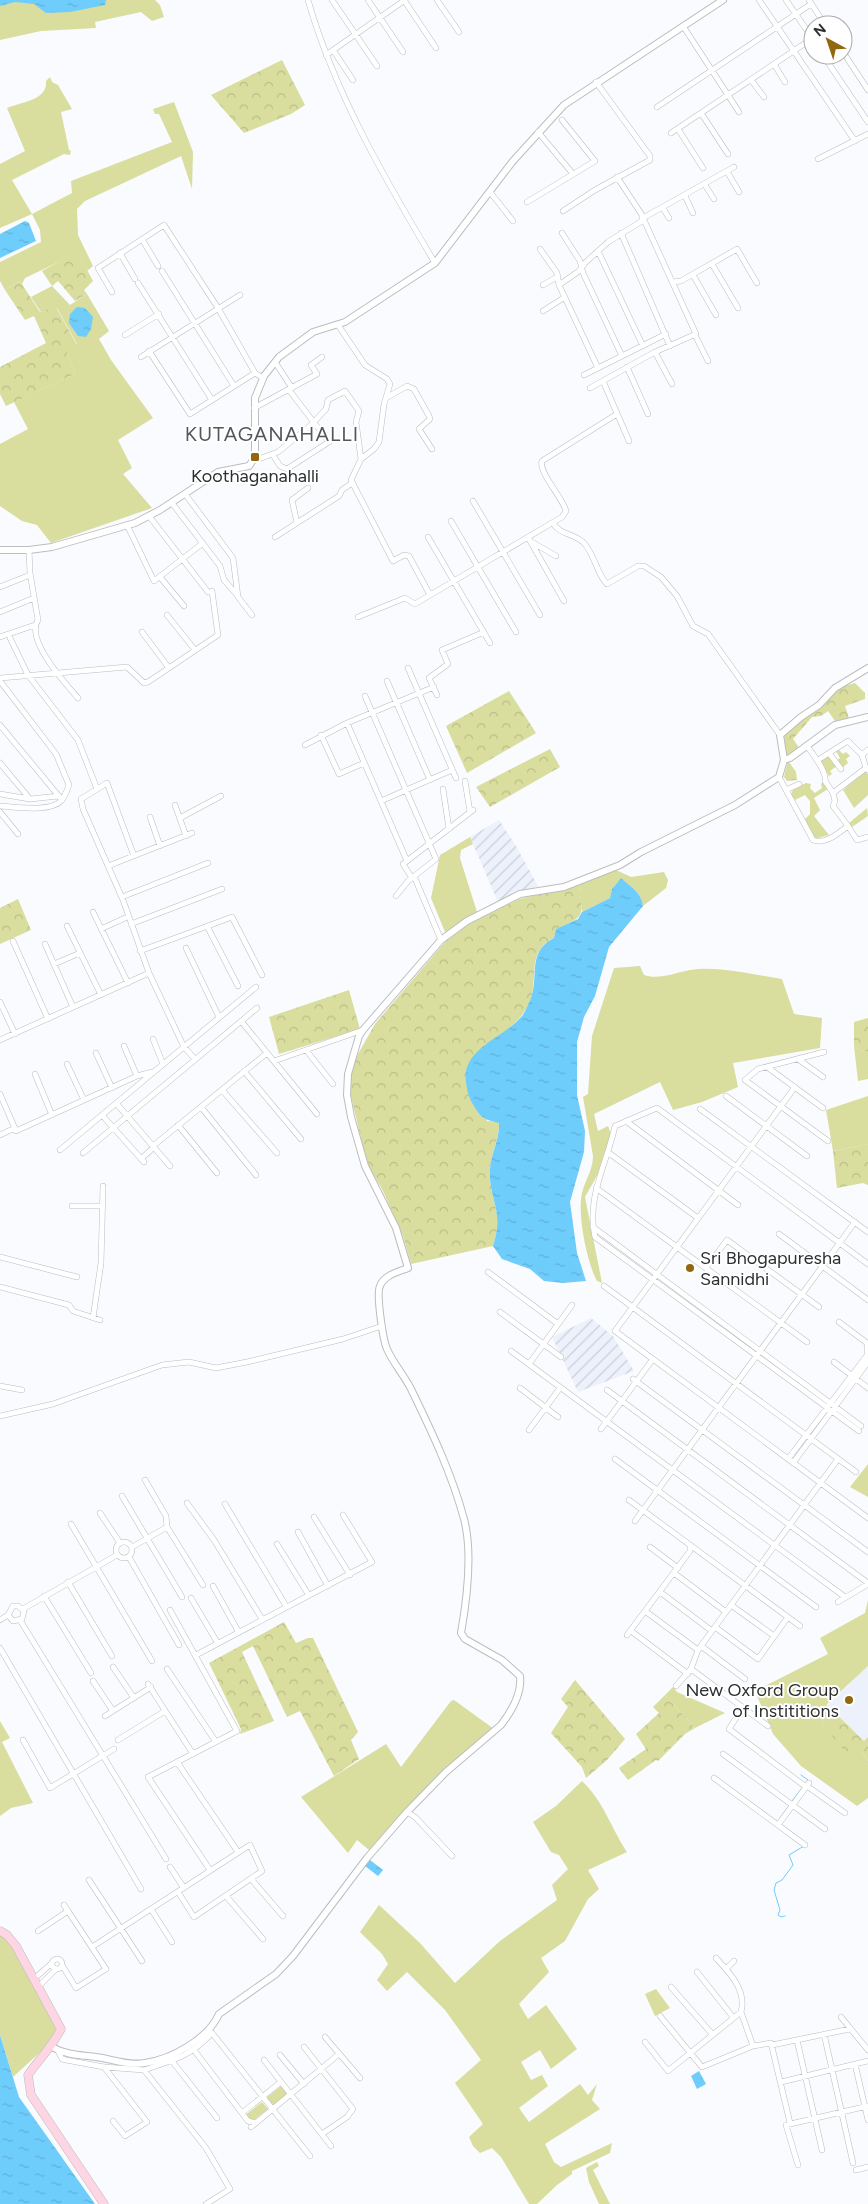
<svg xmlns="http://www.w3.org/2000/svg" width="868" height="2204" font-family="Figtree,sans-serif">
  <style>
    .built { fill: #ecf1fc }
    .industrial { fill: url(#industrial-furrows) }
    .green { fill: #d9dd9d }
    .forest { fill: url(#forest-crowns) }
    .water { fill: url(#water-ripples) }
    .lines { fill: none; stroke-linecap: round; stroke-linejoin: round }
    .stream { stroke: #6fcdfc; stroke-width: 1 }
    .minor-casing { stroke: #bbbdc1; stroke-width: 6 }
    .tertiary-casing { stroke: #bbbdc1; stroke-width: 8 }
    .secondary-casing { stroke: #bbbdc1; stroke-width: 9 }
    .minor { stroke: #fff; stroke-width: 5 }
    .tertiary { stroke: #fff; stroke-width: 6 }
    .secondary { stroke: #fed5e3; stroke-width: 8 }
    .poi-dot { fill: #926710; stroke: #fff; stroke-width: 2 }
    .labels { text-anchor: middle; stroke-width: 4; stroke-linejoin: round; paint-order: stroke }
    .poi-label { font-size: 18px; fill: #2d2e2f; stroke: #fff }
    .quarter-label { font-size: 20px; letter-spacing: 1px; fill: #55565a; stroke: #fff }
  </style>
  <defs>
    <pattern id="industrial-furrows" width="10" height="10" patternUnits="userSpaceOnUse" patternTransform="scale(1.25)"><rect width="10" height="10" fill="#ecf1fc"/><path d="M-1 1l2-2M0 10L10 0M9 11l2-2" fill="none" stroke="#cbcfd8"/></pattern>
    <pattern id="forest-crowns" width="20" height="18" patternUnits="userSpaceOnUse" patternTransform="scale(1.25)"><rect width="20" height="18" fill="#d9dd9d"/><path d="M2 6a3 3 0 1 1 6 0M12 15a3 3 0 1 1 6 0" fill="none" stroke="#bbbe88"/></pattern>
    <pattern id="water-ripples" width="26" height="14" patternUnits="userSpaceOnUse" patternTransform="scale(1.25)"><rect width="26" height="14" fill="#6fcdfc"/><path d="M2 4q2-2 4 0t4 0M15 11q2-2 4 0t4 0" fill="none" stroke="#60b0d8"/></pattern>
  </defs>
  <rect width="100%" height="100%" fill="#f9fbff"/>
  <!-- built -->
  <path class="built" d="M868,1666V1737L864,1741L827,1705Z"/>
  <!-- industrial -->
  <path class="industrial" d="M499,820L516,846L538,886L498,902L470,837Z
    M591,1318L613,1336L634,1371L578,1392L552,1337Z"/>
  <!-- green -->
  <path class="green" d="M0,0H155L160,5L164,17L152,21L141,12L95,22L96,28L41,31L0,40Z
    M50,77L52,82L58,85L72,109L61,112L69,150L71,151L70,155L64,154L12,180L32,214L72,193L71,181L172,142L159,114H155L153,109L174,102L193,152L192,189L181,156L85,201L77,209L78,235L93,266L87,271L81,259L71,256L25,278L22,284L20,281L5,290L0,281V262L41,242L40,230L32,214L0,228V164L25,151L7,108C22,102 48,100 46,81Z
    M52,286L70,305L87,294L109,331L99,339L111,360L153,418L118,440L132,468L123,474L152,508L51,543L37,525L22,521L0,506V444L28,429L14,402L75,374L67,353L77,344L57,308L41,312L31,297Z
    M838,749L843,754L846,752L850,756L846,759L848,763L842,768L836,761L840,758L836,751Z
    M829,755L837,766L830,771L832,774L829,776L820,760Z
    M865,771L868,774V795L854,808L843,790Z
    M824,781L828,789L814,798L820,810L814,816L829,835L815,839L804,820L810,814V801L805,795L795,800L791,794L794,788L806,783L811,784L810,788L815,793L822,788L821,784Z
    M867,808L868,816L852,827L849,823Z
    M470,837L473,844L461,850L460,858L477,912L445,932L431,898L440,855Z
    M614,869L631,877L664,872L668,880L666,888L643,906C642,893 630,886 621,878L612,889L610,898L582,912L579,885Z
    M640,966L644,975C658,980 675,973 690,970C717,965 755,975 782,979L794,1014L822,1018L820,1048L733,1063L738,1087L702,1102L673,1110L660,1082L594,1114L598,1131L608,1126L611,1134L607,1150L598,1174L585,1197L602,1283L597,1281C587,1263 577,1214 582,1193C585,1180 593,1170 593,1156L583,1097L588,1094L592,1036L614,968Z
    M854,1046L861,1051L868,1052V1079L858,1081Z
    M868,1096V1144L833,1151L826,1110Z
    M868,1464V1497L850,1487Z
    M868,1600V1666L827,1704L822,1725L861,1751L868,1761V1798L857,1806L801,1766L773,1734L755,1691L828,1654L820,1638L865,1613Z
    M673,1687L677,1692L725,1713L695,1728L665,1695Z
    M454,1700L494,1729L402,1813L369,1850L357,1840L348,1853L301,1797L386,1744L401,1767L451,1701Z
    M0,1721L10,1738L2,1742L33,1803L11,1808L0,1816Z
    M582,1781C604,1802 611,1828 627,1852L588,1870L599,1889L588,1899L565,1941L541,1958L549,1972L519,2004L528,2019L546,2005L577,2049L551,2069L540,2050L521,2062L531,2080L542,2075L548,2086L519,2108L529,2122L580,2084L588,2095L597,2084L592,2100L600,2109L545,2144L554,2162L561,2167L612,2143L610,2153L572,2171V2174L557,2185L537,2204H529L501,2157L492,2148L480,2153L473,2146L469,2137L483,2124L455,2083L481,2060L445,2010L407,1972L387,1991L377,1980L388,1964L382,1954L360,1932L379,1905L420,1943L455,1983L500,1941L557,1900L552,1885L568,1869L559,1855L551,1852L533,1822L556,1806Z
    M0,1935L9,1942L57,2027L48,2045L13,2077L0,2035Z
    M656,1989L670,2008L655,2016L645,1994Z
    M281,2086L288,2094L272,2106L266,2098Z
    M262,2102L268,2109L250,2123L244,2116Z
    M597,2162L599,2166L593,2170L610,2204H599L589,2182L586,2168Z"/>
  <!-- forest -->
  <path class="forest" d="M282,60L305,105L291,114L244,133L211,95Z
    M71,255L81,259L93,281L84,290L87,294L75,301L58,281L52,286L42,271Z
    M20,281L40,312L56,307L77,345L67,353L75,374L6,406L0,394V367L46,343L34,316L25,320L5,290Z
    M855,683L865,693V699L845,706L849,718L835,721L828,711L821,716L812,717L793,739L800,749L789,762L796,772L797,780L787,781L784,777L787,765L784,735L835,692L844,686Z
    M509,691L536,733L467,773L446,726Z
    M550,749L560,767L490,807L476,787Z
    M579,885C583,917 586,916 556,929L554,938C527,951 538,974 531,999C523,1024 487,1043 469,1062L487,1121L499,1122C500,1139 491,1152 490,1169C488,1199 505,1210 493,1246L411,1264L403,1236L382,1189L367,1164L350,1092V1074L358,1054L375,1024L444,943L470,923L519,899Z
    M18,899L31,930L0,944V908Z
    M349,990L360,1029L279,1054L269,1017Z
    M868,1018V1052L861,1051L854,1046V1022Z
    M868,1144V1185L863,1183L837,1188L833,1151Z
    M284,1622L296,1643L308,1638H313L358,1732L351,1740L359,1759L334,1776L300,1711L287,1717L253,1646L242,1652L274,1721L240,1734L241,1729L209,1663Z
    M575,1680L625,1739L607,1760L586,1778L582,1767L551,1733L568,1707L561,1699Z
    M665,1695L695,1728L685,1734L658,1761L656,1760L628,1780L619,1768L646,1749L636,1734L659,1713L653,1707Z
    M827,1705L864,1741L868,1737V1761L861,1751H845L822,1725Z"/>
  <!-- water -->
  <path class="water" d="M0,0H106L105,5L70,12L46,13L34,4L15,2L0,6Z
    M25,221L29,223L36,241L0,258V234Z
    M77,307L85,308L93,317L91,329L86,337L78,336L69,323L70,314Z
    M621,878C630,886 642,893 643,906L609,947L595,996L584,1017L577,1042V1095L585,1131L584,1152L570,1202L577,1253L586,1281L563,1283L544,1281L530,1269L502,1259L493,1246C505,1210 488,1199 490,1169C491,1153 500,1139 499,1123C481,1119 480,1116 471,1101C468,1095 467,1089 466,1082C461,1049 503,1038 520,1018C524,1015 526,1009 528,1005C542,980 524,953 554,938L556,929L578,919L582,912L610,898L612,889Z
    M370,1860L383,1870L378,1876L365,1866Z
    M0,2035L19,2097L95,2204H0Z
    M699,2071L706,2084L697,2089L691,2076Z"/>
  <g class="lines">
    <!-- stream -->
    <path class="stream" d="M801,1775L808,1780L806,1783
      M792,1801L802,1788
      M780,1818L788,1807
      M785,1916L781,1917L778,1915L780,1910L774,1890L776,1883L782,1880L793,1865L789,1855L804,1846"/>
    <defs>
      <path id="minor" d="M308,0C335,94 385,179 435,263
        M332,0L377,66
        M368,0L403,52
        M404,0L436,48
        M437,0L459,32
        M759,0L855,141
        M786,0L813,39
        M809,0L825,25
        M683,26L739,112
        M333,50L353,80
        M843,52L868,90
        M326,55L405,0
        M823,55L868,122
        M774,64L785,82
        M751,80L764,97
        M657,107L811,4
        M701,113L728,154
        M678,129L703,168
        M538,132L573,174
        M671,133L813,38
        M818,159L868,134
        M728,173L739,192
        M705,185L714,199
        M490,192L513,221
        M685,196L693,213
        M527,202L595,161L562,120
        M663,208L669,218
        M563,211L595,190L650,160V156L596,82
        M562,233L580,261L583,273L622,356
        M621,233L670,346
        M142,239L158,266
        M540,249L557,273L559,285L598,368
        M598,251L643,346
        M120,253L135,279
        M712,264L738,308
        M162,271L234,386
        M693,275L716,315
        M673,282L681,281L737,249L757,283
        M138,283L212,400
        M543,285L557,277
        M559,285L579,271L585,263L608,242L642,221V215L617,177
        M112,292L98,268L164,225L218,308L255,373L263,378
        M543,311L565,297
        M338,325L365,365L387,379L390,384L384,404L379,442L374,449L361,459L351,480L393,561L404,555L409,556L430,595
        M125,335L159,314
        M695,335L708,361
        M149,351L190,414L255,373
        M655,352L672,384
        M141,357L240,295
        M275,362L292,388
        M627,367L648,414
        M584,375L666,334
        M603,381L629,441
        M590,388L655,352L696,334L643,218L734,167
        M386,398L407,386L414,389L429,416L430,419L419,429L432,449
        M254,408L317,374L311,365L322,357
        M273,455L280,466L287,469L329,442L289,390
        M253,461L278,452L311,425L326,409L328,400L345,391L359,411L356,422L361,459
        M185,494L233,558L238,597L252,615
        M473,501L540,615
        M172,503L220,566L224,580L238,596
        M149,516L208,592
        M451,521L516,632
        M297,523L292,500L308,488
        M553,523C559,534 574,534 583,542C595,554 597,575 607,584L638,566H644L661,577L677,596L693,626L708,634L780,735
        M127,525L154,581L203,543
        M275,537L339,496L342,490L352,483
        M428,537L490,643
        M528,537L564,601
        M530,541L556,556
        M29,550L30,573L38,620C25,640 65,683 78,698
        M160,577L184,606
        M0,587L30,575
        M0,612L34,598
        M167,615L195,650
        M358,617L405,598L415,604L562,517L566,511C563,498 538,472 542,461L617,414
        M142,632L169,668
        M0,637L35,625
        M10,638L28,675L78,740L97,789
        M408,668L456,778
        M0,678L127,667L144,683L148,682L218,635L212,591
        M0,681L56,754L69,785C67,790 65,796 62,800C51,813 16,807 0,806
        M387,681L430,780
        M437,695L429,678L448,664L442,650L484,632
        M365,696L436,859L408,881L396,896
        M347,723L407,861
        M0,725L62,800
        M321,735L339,774L364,763
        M305,745L347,723L434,687
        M807,746C813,754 827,772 825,781L833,793L866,768L868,770
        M829,753L841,769
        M862,755L868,750
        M818,760L848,741L862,755L866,768
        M0,763L30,799
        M779,777L813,840C826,845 838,833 848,826L857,840L868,837
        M465,781L470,812
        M443,789L449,829
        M786,790L799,784
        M833,793L835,801L833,806L848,826
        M0,794L30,799L59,796
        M381,801L452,770
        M175,805L186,836
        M0,812L18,834
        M150,817L160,846
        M180,818L221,796
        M134,856L107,783L81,799L83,809L123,900L149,973L184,1047L195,1059
        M108,866L192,833
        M414,876L441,940
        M412,878L403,864L473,810
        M122,897L208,863
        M93,912L128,983
        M131,924L222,889
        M67,926L101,995
        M207,926L238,986
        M101,929L125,918
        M13,941L48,1019
        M45,944L73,1007
        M186,948L219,1017
        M140,951L232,917L262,975
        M54,964L80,953
        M0,1002L15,1034
        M241,1021L317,1114
        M153,1039L163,1064
        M0,1040L149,973
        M124,1046L137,1076
        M306,1050L333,1084
        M824,1052L758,1069L745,1080L828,1141
        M96,1053L112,1088
        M798,1059L823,1077
        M274,1061L363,1030
        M67,1064L84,1100
        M767,1067L823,1108
        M244,1071L301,1139
        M35,1074L52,1115
        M795,1087L615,1331L868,1518
        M222,1090L277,1153
        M0,1094L16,1131L137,1076L152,1072
        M726,1096L807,1156
        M116,1103L170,1166
        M201,1107L256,1175
        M700,1109L868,1232
        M102,1115L144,1162
        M626,1121L738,1205
        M178,1125L217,1173
        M0,1135L15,1128
        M153,1146L267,1053
        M60,1150L256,987
        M83,1153L257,1008
        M609,1153L698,1218
        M141,1159L154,1147
        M596,1188L807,1342
        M72,1206H102
        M593,1227L861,1426
        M779,1234L868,1300
        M0,1257L77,1277
        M706,1268L727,1240L819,1307
        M488,1272L558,1324
        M604,1286L856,1472
        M0,1287L69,1305L73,1311L100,1320
        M500,1312L561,1357
        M93,1318L101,1263L103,1186
        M511,1351L845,1597
        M834,1362L868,1388
        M529,1364L572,1305
        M633,1379L868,1552
        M0,1386L22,1390
        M520,1388L558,1417
        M607,1390L868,1583
        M0,1416L53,1404L162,1365L189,1362L216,1368L247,1362L343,1339L382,1326
        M601,1429L653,1359
        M529,1430L560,1388
        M859,1431L595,1237C586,1198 607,1163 615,1126L657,1108L868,1264
        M615,1459L816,1607
        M788,1459L868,1354
        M793,1463L868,1362L867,1343L839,1322
        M145,1480L166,1516L167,1527L203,1585
        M122,1496L182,1597
        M629,1500L800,1626
        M187,1503L214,1540L262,1619
        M225,1504L286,1606
        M100,1513L120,1543
        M314,1517L350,1575
        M635,1521L855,1222
        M71,1524L152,1661
        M298,1532L328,1586
        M116 1550a8 8 0 1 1 16 0a8 8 0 1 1-16 0Z
        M277,1544L308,1594
        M132,1547L167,1527
        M650,1547L678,1568
        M129,1557L179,1645
        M674,1573L726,1612
        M68,1582L112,1656
        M213,1586L238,1631
        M660,1592L712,1631
        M44,1596L91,1673
        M191,1598L217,1642
        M838,1602L868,1584
        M731,1605L774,1636
        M23,1609L117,1555
        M170,1610L237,1731L148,1777L210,1870
        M645,1611L698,1650
        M0,1620L8,1615L13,1606H18L24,1611L22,1619L13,1621L8,1615
        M20,1620L166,1859
        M715,1627L758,1659L788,1617
        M631,1631L688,1674
        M627,1635L690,1551V1545
        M701,1646L745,1679
        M0,1648L141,1889
        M196,1655L372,1562L343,1515
        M113,1667L134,1698
        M167,1669L216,1742
        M691,1669L768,1726
        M93,1681L113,1711
        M148,1684L193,1754
        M676,1686L691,1669L698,1650L838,1459
        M743,1707L729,1729L806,1787
        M105,1716L151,1687
        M23,1740L50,1788L114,1749
        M118,1740L165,1711
        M723,1754L825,1829
        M177,1762L238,1852
        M714,1778L805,1845
        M807,1786L845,1813
        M407,1812L415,1817L452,1856
        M778,1825L809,1783
        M170,1867L184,1888
        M89,1880L142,1961
        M252,1880L283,1916
        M226,1896L263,1939
        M64,1905L68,1911
        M151,1909L172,1942
        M38,1931L68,1911L106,1969L76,1988L62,1965
        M92,1947L250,1845L262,1871L194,1917L178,1892
        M716,1958C729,1972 747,1990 741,2012L753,2046
        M52 1964a5 5 0 1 1 10 0a5 5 0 1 1-10 0Z
        M726,1969L734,1961
        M697,1972L733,2017
        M35,1978L52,1963
        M39,1986L56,1969
        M671,1987L712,2034
        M660,2016L702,2067L753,2046L771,2043L790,2123
        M841,2017L868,2050
        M824,2034L853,2163
        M325,2037L360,2078
        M797,2040L822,2150
        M645,2042L668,2071L741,2012
        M772,2045L850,2029
        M304,2047L353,2109L347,2117L322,2134
        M194,2050L248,2121L256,2123
        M58,2051L62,2059L66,2060L104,2067L144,2070L206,2148L230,2189L206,2204
        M280,2055L304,2084
        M264,2060L331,2146
        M172,2061L217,2118
        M855,2064L868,2120
        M104,2067L147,2122L125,2136L113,2121
        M144,2070C173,2060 190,2057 212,2033L310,2156
        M781,2082L868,2061
        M243,2112L281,2082
        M251,2127L339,2054
        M798,2165L786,2125L868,2106
        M856,2170L868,2167"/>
      <path id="tertiary" d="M0,550H29L52,547L135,523L160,510L218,472L249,466L255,457V398L264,376L279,357L313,332L345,322L435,263L513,161L564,105L723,0
        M784,760L790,758L835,725L868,717
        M52,2047C66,2055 80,2055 96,2057C112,2059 129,2066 145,2063C172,2059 208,2039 219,2014L276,1974L293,1956L367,1858L407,1812L446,1772L501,1725C511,1712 522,1693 520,1676L502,1660L465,1639L461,1633C467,1599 473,1553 464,1519C452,1474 431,1430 411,1389C404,1375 393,1363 387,1349C383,1340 376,1294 380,1286C384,1275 398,1272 408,1268L396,1228L365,1166L351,1117L347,1095L348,1074L359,1036L363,1030L441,940L467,921L520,894L564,887L620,865L641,852L735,805L779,777L784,760L780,735L801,717L819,705L835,688L868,668"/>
      <path id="secondary" d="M0,1931L7,1935L16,1946L61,2029C52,2047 40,2058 28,2075L31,2095L104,2204"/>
    </defs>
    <!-- minor casing -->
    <use href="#minor" class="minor-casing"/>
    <!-- tertiary casing -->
    <use href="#tertiary" class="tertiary-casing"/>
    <!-- secondary casing -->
    <use href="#secondary" class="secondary-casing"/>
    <!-- minor -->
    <use href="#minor" class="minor"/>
    <!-- tertiary -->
    <use href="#tertiary" class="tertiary"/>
    <!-- secondary -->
    <use href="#secondary" class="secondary"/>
  </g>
  <!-- markers -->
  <g class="poi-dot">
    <rect x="250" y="452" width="10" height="10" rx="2.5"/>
    <circle cx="690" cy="1268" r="5"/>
    <circle cx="849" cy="1700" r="5"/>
  </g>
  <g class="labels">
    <!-- poi labels -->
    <g class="poi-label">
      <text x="255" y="482">Koothaganahalli</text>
      <text x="700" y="1264" text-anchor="start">Sri Bhogapuresha<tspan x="700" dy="21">Sannidhi</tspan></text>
      <text x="839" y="1696" text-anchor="end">New Oxford Group<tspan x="839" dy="21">of Instititions</tspan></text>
    </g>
    <!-- quarter labels -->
    <g class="quarter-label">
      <text x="272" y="441">KUTAGANAHALLI</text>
    </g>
  </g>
  <!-- north arrow -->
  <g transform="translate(828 40) rotate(320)"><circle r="24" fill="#ffffff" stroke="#ababac"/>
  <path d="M0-4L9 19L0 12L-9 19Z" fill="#926710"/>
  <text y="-8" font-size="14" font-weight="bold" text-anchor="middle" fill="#2d2e2f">N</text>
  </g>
</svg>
